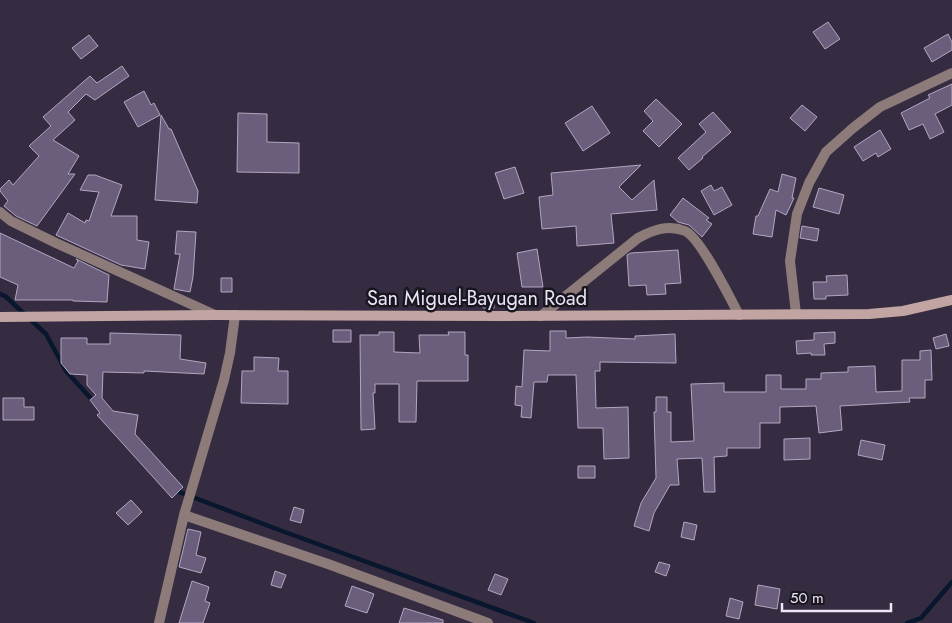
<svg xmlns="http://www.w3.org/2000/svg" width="952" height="623" font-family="Jost,sans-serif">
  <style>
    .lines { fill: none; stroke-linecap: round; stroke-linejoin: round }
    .stream { stroke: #08172e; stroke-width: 4.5 }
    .building { fill: #6b5e7d; stroke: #b2a7c2 }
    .minor { stroke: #8d7b79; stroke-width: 10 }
    .secondary { stroke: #c2a5a2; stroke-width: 10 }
    .labels { text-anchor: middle; stroke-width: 5; stroke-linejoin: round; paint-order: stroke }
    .street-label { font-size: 20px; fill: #ebe5f4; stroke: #1a1620 }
  </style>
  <rect width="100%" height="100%" fill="#352c41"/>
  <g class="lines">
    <!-- stream -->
    <path class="stream" d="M0,294L5,296L46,334L66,371L95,403
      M174,490L282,531L534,623
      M907,623L921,618L952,582"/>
  </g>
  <!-- building -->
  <path class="building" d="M828,22L840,39L825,49L813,32Z
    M948,34L952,42V50L932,62L924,48Z
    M89,35L98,46L81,59L72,48Z
    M122,66L129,76L95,100L86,94L68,112L75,120L53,140L79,156L68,174H75L37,226L16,216L4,206L8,201L0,191V189L9,180L13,185L39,156L29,146L51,126L43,117L90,76L97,83Z
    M952,84V105L935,114L944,132L930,139L923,124L909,130L901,113L930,98L928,95Z
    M144,91L151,105L154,103L160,115L138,127L124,102Z
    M656,99L682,124L659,147L643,131L653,121L644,111Z
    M802,105L817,117L805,131L790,118Z
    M592,106L610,133L583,151L565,123Z
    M713,112L731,132L702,157L703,158L689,170L678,158L706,132L699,124Z
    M238,113L267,114V142L299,143V173L237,172Z
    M161,115L169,129H171L198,191L197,203L155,200Z
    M880,130L891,149L878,157L876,153L863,161L854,147Z
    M641,165L619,187L632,200L654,180L657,210L611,214L614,243L577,246L576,226L542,229L539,197L553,195L551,173Z
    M515,167L524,193L504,199L495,173Z
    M782,174L796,178L792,198H794L786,215L776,210L772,237L753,234L756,216H758L770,189L778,192Z
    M88,175H95L122,185L111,216H137V240L149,242L145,269L121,265L56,235L68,213L85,223L86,220L89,221L99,192L80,190Z
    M711,185L714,191L722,187L732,205L714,215L701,191Z
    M819,188L844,195L839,214L813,207Z
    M683,198L709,218L706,220L712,224L702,237L689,225L678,222L670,215Z
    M802,226L819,229L817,241L800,238Z
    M177,231L196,232L193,277L190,292L174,289L180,254H175Z
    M0,233L74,268L78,261L76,259L109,275L107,302L73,301V300H15L18,285L0,277Z
    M537,249L543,287H522L517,253Z
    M678,250L681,283L665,284L666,294L647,295L646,285L629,286L627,255L631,253Z
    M847,275L848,295L826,296V299H814L813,282H827L826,276Z
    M221,278H232V292H221Z
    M483,295H494V308H483Z
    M333,330H351V342H333Z
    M550,331H566V338L587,337L635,339V336L675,334L676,363L600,362V371H595L596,408L628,407L629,458L604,459L603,428H578L576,375H548L547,382H534L531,418L521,417L522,406L515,405L516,386L522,387L524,350L550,351Z
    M379,332H394V352L420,353L419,335H449L448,332H465V355H468V381H417L416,422H399V384H375V393H373L375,429L361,430L360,335H379Z
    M835,332V343L824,344L825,355H811V353L797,354L796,341L814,340V333Z
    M110,333L181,335L180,359L206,363L204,374L144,371V373L103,372L102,398L113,411L138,415L135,434L183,487L172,498L97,415L100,413L90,400L96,395L87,385V375L70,374L61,363V338H87V344H110Z
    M946,334L949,346L936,349L933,338Z
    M931,350L932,380H925V398H909L910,402L840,406L842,430L819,433L816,406L780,407V423H760V448H727V456L714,457L715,492H704L702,458L677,459L679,485H670L654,513L649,531L634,526L641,503L656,478L654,412H656V397H667V412H671V442L694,441L691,384L724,383V392H766V375H781V389H806V379H821V373L848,372V367L875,366L876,392L902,391V360H920V351Z
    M254,357L279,358L278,371H288V404L241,403L242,371H254Z
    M3,398H24V407H34V420H3Z
    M810,438V459L784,460V439Z
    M861,440L885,445L882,460L858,455Z
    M578,466H595V478H578Z
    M131,500L142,512L128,525L116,513Z
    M294,507L304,510L301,523L290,520Z
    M684,522L697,525L694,540L681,537Z
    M188,529L201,532L196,555L206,558L201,573L179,567Z
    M659,562L670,565L666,576L655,572Z
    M275,571L286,575L281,588L271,585Z
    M495,574L508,579L501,595L488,590Z
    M192,581L209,587L205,601L210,603L203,623H179Z
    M758,585L780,589L777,609L755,605Z
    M352,586L374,594L367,613L345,606Z
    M730,598L743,602L739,619L726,616Z
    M404,608L443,620V623H399Z"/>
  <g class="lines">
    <!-- minor -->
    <path class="minor" d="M0,212L11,221L56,243L215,315
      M796,314L790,261L797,214L809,183L826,152L853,128L880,107L952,73
      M541,316L638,238C653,230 668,224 685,231C700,237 730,298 739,315
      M184,515L328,564L488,623
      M159,623L184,515L224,380L230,353L235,315"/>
    <!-- secondary -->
    <path class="secondary" d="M0,317L215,315L502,316L869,314L903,311L952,300"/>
  </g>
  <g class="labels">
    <!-- street labels -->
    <g class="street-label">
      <text x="477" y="305">San Miguel-Bayugan Road</text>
    </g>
  </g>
  <!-- scale -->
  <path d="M782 603v8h109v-8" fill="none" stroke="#ebe5f4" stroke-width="2.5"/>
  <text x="790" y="603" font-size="15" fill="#ebe5f4" stroke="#1a1620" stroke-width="4" paint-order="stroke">50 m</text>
</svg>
